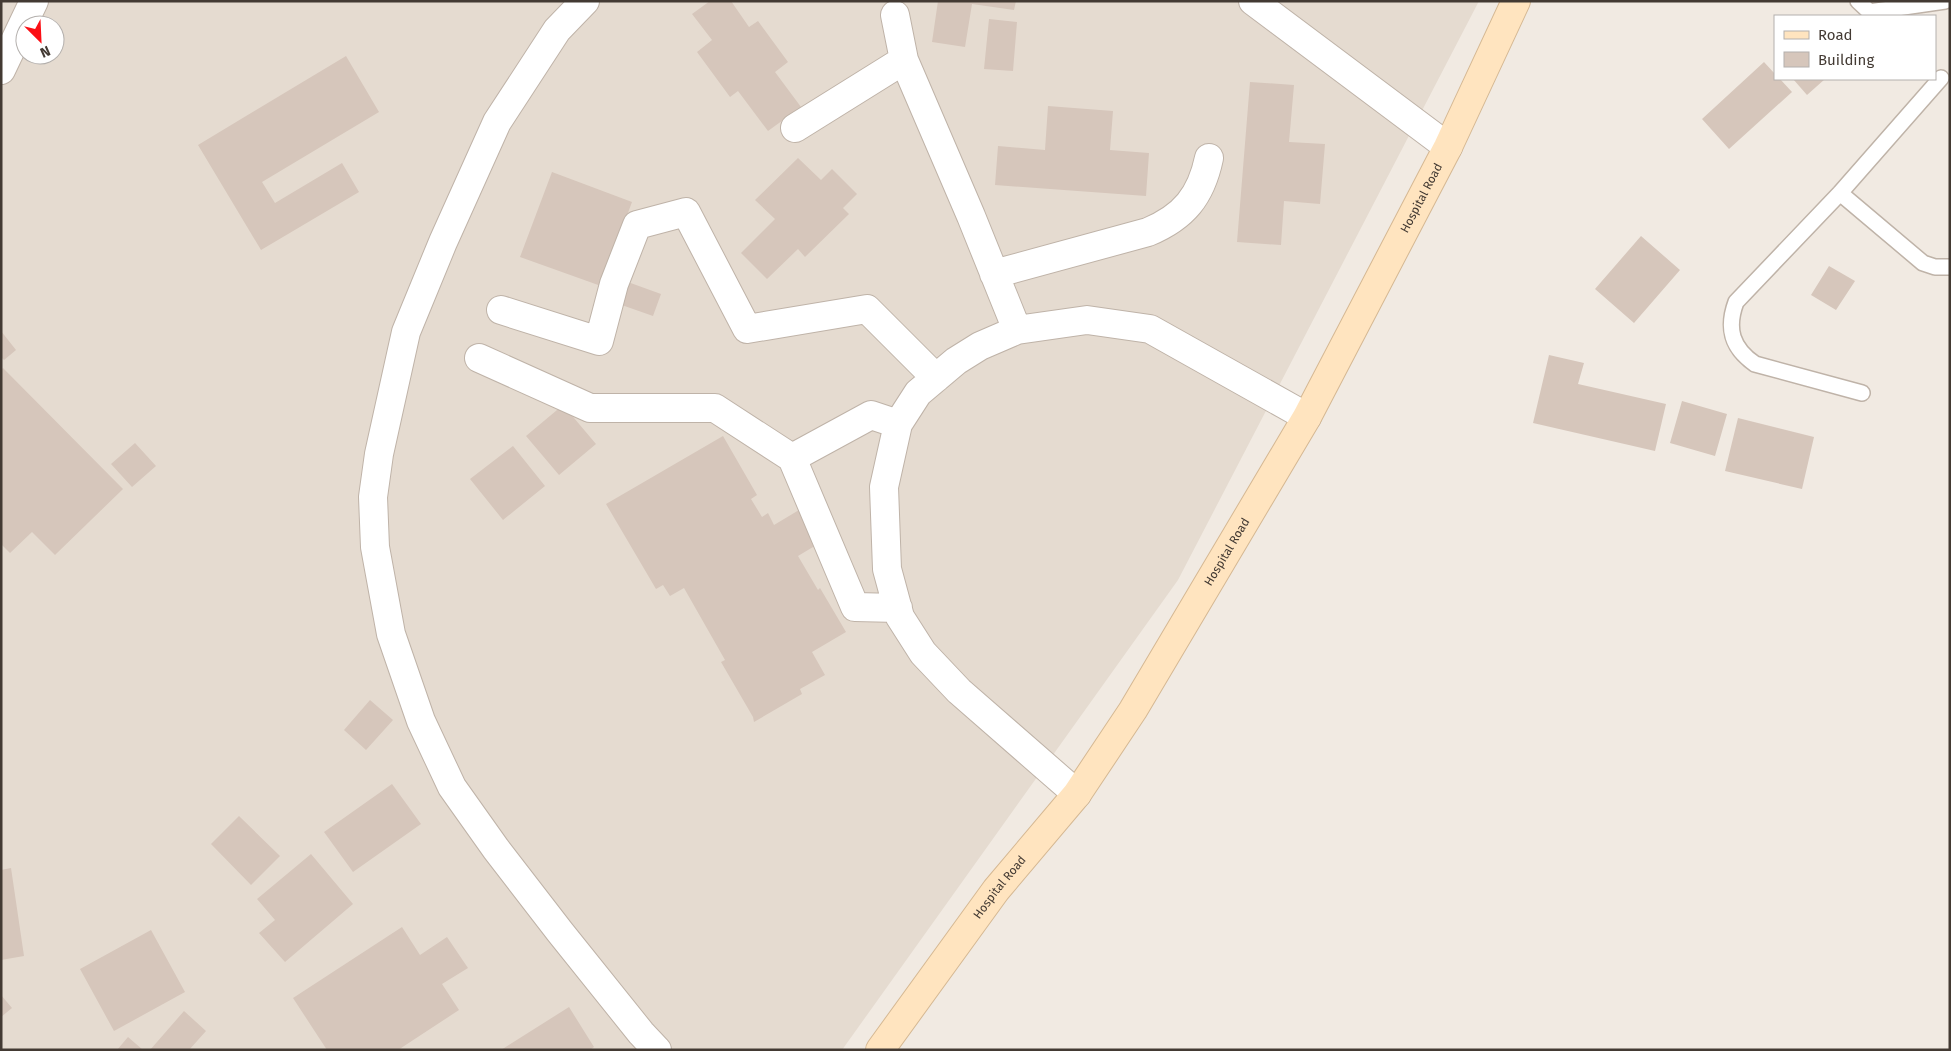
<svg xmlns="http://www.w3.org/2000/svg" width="1951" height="1051" font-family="'Fira Sans',sans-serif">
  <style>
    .residential { fill: #e5dbd0; fill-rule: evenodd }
    .building { fill: #d6c6bb }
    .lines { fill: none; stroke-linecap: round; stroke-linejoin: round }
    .lane-casing { stroke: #bfb3a8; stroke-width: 18 }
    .street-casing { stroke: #bfb3a8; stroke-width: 30 }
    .secondary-casing { stroke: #d5b893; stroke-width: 30 }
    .lane { stroke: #fff; stroke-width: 15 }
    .street { stroke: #fff; stroke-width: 28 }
    .secondary { stroke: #ffe4bf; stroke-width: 28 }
    .labels { text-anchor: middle; stroke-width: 4; stroke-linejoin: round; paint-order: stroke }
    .street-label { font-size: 12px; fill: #433a33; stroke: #fff }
  </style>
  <rect width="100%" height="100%" fill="#f1eae2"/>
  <!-- residential -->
  <path class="residential" d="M1,1H1479L1178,580L842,1050H1ZM25,25H55V55H25Z"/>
  <!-- building -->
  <path class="building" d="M710,1H731L749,27L758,21L788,62L775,72L801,107L768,131L738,91L730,97L697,52L712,40L692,14Z
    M938,1H1016L1014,10L972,4L965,47L932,42Z
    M989,19L1017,22L1013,71L984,69Z
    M346,56L379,112L262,182L275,203L342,163L359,192L261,250L198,145Z
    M1764,62L1775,74V79H1780L1792,92L1729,149L1702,119Z
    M1793,79H1825L1807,95Z
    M1250,82L1294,85L1289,142L1325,144L1320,204L1284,201L1281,245L1237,242Z
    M1048,106L1113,111L1110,150L1149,153L1146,196L995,185L998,146L1045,150Z
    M798,158L821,180L832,169L857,194L843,208L849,214L805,257L798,249L767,279L741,253L775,219L755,200Z
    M552,172L632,202L601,286L520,257Z
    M1641,236L1680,270L1634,323L1595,289Z
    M1829,266L1855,281L1836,310L1811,295Z
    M625,281L661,294L653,316L616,303Z
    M1,331L16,350L4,360L1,357Z
    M1549,355L1584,363L1578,384L1666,404L1655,451L1533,423Z
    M3,368L123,489L55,555L32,532L10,553L1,544V370Z
    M1682,401L1727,414L1715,456L1670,443Z
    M563,405L596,444L559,475L526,436Z
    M1738,418L1814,437L1802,489L1725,471Z
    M723,436L757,495L751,499L762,517L768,513L774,525L799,510L818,544L798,556L818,590L820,588L846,632L812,652L825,675L800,689L802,694L754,722L753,717L721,662L725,660L684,588L670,596L663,585L656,589L606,504Z
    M135,443L156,466L132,487L111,464Z
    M513,446L545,486L503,520L470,479Z
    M370,700L393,720L366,750L344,730Z
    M392,784L421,824L353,872L324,832Z
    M239,816L280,856L251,885L211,844Z
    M311,854L353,904L285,962L259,933L275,920L257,899Z
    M11,868L24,956L1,960V870Z
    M402,927L420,955L447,937L468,968L442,984L459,1010L398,1050H327L293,998Z
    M151,930L185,992L114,1031L80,969Z
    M1,995L12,1008L1,1017Z
    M569,1007L594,1047L590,1050H501Z
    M184,1011L206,1031L189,1050H150Z
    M128,1037L143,1050H117Z"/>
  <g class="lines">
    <defs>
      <path id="lane" d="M1858,1L1874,16
        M1869,12L1945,1
        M1840,193L1923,263L1935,267H1950
        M1862,393L1755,364C1732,348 1726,329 1736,302L1840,193L1941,78"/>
      <path id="street" d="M585,1L557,30L497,122L443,242L406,332L379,454L373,497L375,547L391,634L421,721L452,787L496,849L560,932L641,1033L657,1050
        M1253,1L1448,147
        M895,15L904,60L971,216L1017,330
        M1,70L34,1
        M795,128L904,60
        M994,274L1148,232C1184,217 1201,196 1209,158
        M501,310L599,341L614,284L637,225L686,212L747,329L867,309L936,378
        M479,358L590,408H715L792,458
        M898,424L871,415L792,458L855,607L898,608
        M1077,794L959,691L923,653L900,617L887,569L884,487L898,424L918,393L956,361L980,346L1017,330L1087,320L1150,329L1307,417"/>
      <g id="secondary">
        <path id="s1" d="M880,1050L996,890L1077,794L1133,710L1307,417L1448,147L1516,1"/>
      </g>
    </defs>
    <!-- lane casing -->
    <use href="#lane" class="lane-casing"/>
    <!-- street casing -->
    <use href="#street" class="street-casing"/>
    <!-- secondary casing -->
    <use href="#secondary" class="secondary-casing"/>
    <!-- lane -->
    <use href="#lane" class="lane"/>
    <!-- street -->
    <use href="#street" class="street"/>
    <!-- secondary -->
    <use href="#secondary" class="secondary"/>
  </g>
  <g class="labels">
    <!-- street labels -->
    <g class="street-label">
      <text dy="4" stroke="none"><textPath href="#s1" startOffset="1012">Hospital Road</textPath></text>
      <text dy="4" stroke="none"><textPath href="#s1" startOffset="608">Hospital Road</textPath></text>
      <text dy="4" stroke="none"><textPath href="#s1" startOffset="202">Hospital Road</textPath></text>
    </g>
  </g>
  <!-- border -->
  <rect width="1951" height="1051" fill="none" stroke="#433a33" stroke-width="5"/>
  <!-- legend -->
  <rect x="1774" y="15" width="162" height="65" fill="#ffffff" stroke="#b4b0ad"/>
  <rect x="1784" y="31" width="25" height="8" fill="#ffe4bf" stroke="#b4b0ad"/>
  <text x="1818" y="40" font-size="15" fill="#433a33">Road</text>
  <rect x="1784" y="52" width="25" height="15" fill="#d6c6bb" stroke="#b4b0ad"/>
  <text x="1818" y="65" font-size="15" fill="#433a33">Building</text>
  <!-- north arrow -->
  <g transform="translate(40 40) rotate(156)"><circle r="24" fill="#ffffff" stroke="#b4b0ad"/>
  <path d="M0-4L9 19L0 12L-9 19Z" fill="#fb0f15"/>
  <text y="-8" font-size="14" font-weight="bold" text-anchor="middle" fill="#433a33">N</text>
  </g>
</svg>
